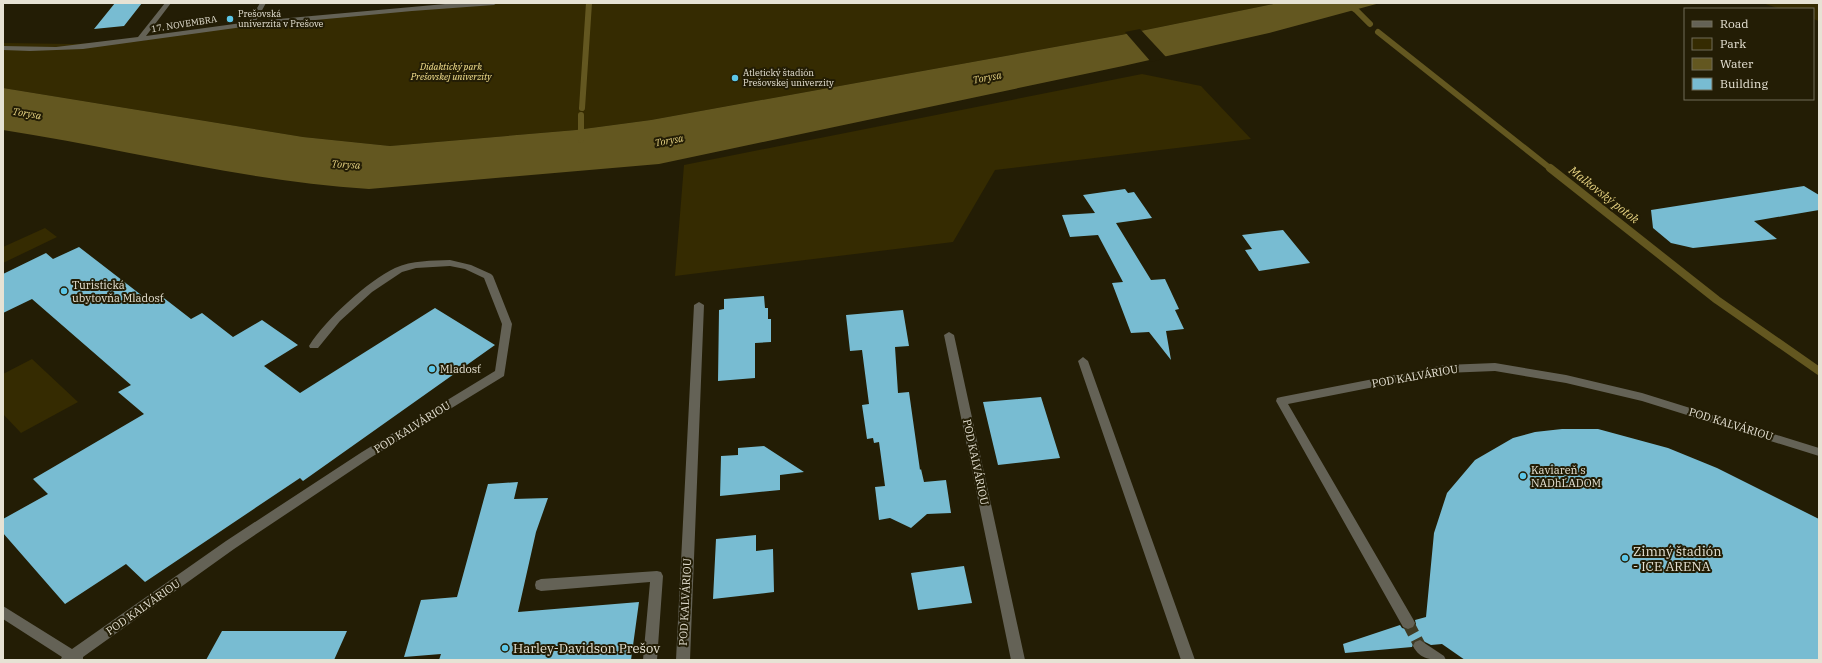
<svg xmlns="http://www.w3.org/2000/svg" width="1822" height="663" font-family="'IBM Plex Serif',serif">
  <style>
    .green { fill: #352b01 }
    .water { fill: #635720 }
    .pier { fill: #231d05 }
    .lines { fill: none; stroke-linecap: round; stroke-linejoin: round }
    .stream-far1 { stroke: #635720; stroke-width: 6 }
    .stream { stroke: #635720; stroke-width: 8 }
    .building { fill: #78bcd2 }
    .minor-tunnel { stroke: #403b24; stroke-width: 12; stroke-dasharray: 12 6; stroke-linecap: butt }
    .minor { fill: #646256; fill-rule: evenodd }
    .poi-dot { fill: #5cc7e8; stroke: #231d05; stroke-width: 1.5 }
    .labels { text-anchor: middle; stroke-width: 4; stroke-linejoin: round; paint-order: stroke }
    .far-poi-label { font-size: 9px; fill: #e6e2d4; stroke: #231d05; text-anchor: start }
    .far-street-label { font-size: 9px; fill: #e6e2d4; stroke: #231d05 }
    .far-park-label { font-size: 9px; font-style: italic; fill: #f8e491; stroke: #231d05 }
    .far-water-label { font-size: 10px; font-style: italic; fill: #e9d583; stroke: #231d05 }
    .poi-label { font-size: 11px; fill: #e6e2d4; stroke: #231d05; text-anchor: start }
    .street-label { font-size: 11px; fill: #e6e2d4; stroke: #231d05 }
    .water-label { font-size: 12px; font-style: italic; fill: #e9d583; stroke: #231d05 }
    .near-poi-label { font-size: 13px; fill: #e6e2d4; stroke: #231d05; text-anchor: start }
  </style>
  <rect width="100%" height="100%" fill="#231d05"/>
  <!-- green -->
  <path class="green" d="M458,3H1278L1121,35L651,120L576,130L390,146L303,137L3,88V43L73,44L141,41L179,33Z
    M1762,3H1819V21L1813,19V9H1781Z
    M1142,74L1201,86L1251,139L995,170L953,242L675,276L684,165Z
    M45,228L57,237L3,263V247Z
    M32,359L78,402L21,433L3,414V374Z"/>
  <!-- water -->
  <path class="water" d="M1278,3H1380L1269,33L1123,66L659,164L369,189C245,181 125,149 3,130V88L303,137L390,146L576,130L651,120L1121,35Z"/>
  <!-- pier -->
  <path class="pier" d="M1140,29L1167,58L1151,62L1125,32Z"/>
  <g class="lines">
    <!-- stream-far1 -->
    <path class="stream-far1" d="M1346,3L1356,10L1370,24
      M1378,32L1551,169
      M582,108L589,3
      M581,115V140"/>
    <!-- stream -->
    <path class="stream" d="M1550,168L1717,300L1819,371"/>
  </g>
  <!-- building -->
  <path class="building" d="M115,3H142L124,26L94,29Z
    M1804,186L1819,195V210L1754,221L1777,239L1693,248L1671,243L1653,228L1651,210Z
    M1125,189L1128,193L1134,192L1152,218L1116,223L1151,280L1165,279L1179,309L1175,310L1184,329L1166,331L1171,360L1149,332L1131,333L1112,283L1123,282L1098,235L1070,237L1062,215L1095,213L1083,195Z
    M1283,230L1310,263L1259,271L1245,250L1252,249L1242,235Z
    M79,247L149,301L160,295L191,319L202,313L233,337L262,320L298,345L264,366L300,393L435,308L495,345L303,481L300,478L145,582L126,564L65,604L3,533V519L48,494L33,479L144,414L118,392L131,385L32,299L3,313V274L46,253L53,259Z
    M764,296L765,308H768V319H771V342L755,343V378L718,381L719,310L724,309V299Z
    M903,310L909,346L895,347L898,393L909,392L920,470L921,469L924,482L946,480L951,513L927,514L911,528L890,518L879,520L875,487L885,486L879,442L874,443L873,438L867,439L862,405L869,404L862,350L850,351L846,315Z
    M1041,397L1060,458L998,465L983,402Z
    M1562,429H1598L1668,448L1717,468L1819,519V660H1465L1442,644L1431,645L1419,639L1414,641L1412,647L1345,653L1343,644L1400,625L1402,628L1409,630L1414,628L1416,624L1415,620L1426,617L1434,533L1447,493L1475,460L1513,438L1535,432Z
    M764,446L804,472L780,475V490L720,496L721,456L738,455V448Z
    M518,482L514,499L548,498L536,532L518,612L639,602L631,660H439L441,654L404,657L421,600L457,597L488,484Z
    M756,535V551L773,549L774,592L713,599L716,539Z
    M964,566L972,603L918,610L911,573Z
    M222,631H347L334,660H206Z"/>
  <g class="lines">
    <!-- minor-tunnel -->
    <path class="minor-tunnel" d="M1408,623L1420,646"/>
    <!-- minor -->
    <path class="minor" d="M165,3H171L146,36L249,22L260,3H266L256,21L445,4L497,3L494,5L412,11L250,26L83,49L30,51L3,50V46L56,47L138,37Z
      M450,260L471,265L491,274L493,276L512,324L504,376L370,458L234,549L83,657V660H60L62,657L3,619V606L72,649L226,541L362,452L495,371L502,324L484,278L465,269L450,266L416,268L402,272L372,292L340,321L318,348H310L309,346C325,320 368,281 395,268C412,260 432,261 450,260Z
      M699,302L704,305L690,660H676L694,305Z
      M949,332L954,335L1025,660H1011L944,335Z
      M1083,357L1088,361L1195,660H1181L1078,361Z
      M1495,363L1566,375L1642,393L1819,448V456L1642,401L1566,383L1495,371L1445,373L1288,404L1413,619L1415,623L1413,627L1408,629L1403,627L1276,401L1277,398L1281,397L1445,365Z
      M657,571L661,572L663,576L657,660H643L650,582L541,591L536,589L535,585L536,581L541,579Z
      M1420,640L1444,656L1446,660C1432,660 1420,660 1413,646L1415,642Z"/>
  </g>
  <!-- markers -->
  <g class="poi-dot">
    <circle cx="230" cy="19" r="4"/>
    <circle cx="735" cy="78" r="4"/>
    <circle cx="64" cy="291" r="4"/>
    <circle cx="432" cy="369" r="4"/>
    <circle cx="1523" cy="476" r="4"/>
    <circle cx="1625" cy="558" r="4"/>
    <circle cx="505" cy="648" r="4"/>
  </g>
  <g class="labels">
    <!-- far-poi labels -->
    <g class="far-poi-label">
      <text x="238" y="17">Prešovská<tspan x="238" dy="10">univerzita v Prešove</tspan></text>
      <text x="743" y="76">Atletický štadión<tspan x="743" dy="10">Prešovskej univerzity</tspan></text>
    </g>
    <!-- far-street labels -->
    <g class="far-street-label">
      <text transform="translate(184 24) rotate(-9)" y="3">17. NOVEMBRA</text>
    </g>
    <!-- far-park labels -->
    <g class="far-park-label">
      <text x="451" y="70">Didaktický park<tspan x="451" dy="10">Prešovskej univerzity</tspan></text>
    </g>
    <!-- far-water labels -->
    <g class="far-water-label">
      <text transform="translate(987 77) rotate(-11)" y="4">Torysa</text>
      <text transform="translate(27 113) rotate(10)" y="4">Torysa</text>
      <text transform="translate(669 140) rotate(-10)" y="4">Torysa</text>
      <text transform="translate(346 164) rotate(3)" y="4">Torysa</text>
    </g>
    <!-- poi labels -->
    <g class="poi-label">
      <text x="72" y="289">Turistická<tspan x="72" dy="13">ubytovňa Mladosť</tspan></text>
      <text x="440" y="373">Mladosť</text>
      <text x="1531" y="474">Kaviareň s<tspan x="1531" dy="13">NADhĽADOM</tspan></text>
    </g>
    <!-- street labels -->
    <g class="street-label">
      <text transform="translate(1415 376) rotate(-10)" y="4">POD KALVÁRIOU</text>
      <text transform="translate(1731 424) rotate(17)" y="4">POD KALVÁRIOU</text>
      <text transform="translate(412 427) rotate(-32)" y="4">POD KALVÁRIOU</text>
      <text transform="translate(976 462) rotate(78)" y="4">POD KALVÁRIOU</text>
      <text transform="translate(685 602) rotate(-87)" y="4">POD KALVÁRIOU</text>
      <text transform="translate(143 607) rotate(-35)" y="4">POD KALVÁRIOU</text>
    </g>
    <!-- water labels -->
    <g class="water-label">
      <text transform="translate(1604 195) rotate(38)" y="4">Malkovský potok</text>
    </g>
    <!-- near-poi labels -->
    <g class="near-poi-label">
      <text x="1633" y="556">Zimný štadión<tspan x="1633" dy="15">- ICE ARENA</tspan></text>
      <text x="513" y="653">Harley-Davidson Prešov</text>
    </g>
  </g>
  <!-- border -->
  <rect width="1822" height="663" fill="none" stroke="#e6e2d4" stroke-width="8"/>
  <!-- legend -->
  <rect x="1684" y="8" width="130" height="92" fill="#231d05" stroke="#716c58"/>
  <rect x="1692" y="21" width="20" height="6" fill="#646256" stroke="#716c58"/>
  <text x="1720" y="28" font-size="12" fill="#e6e2d4">Road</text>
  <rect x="1692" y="38" width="20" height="12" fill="#352b01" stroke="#716c58"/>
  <text x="1720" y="48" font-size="12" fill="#e6e2d4">Park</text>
  <rect x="1692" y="58" width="20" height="12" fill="#635720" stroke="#716c58"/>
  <text x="1720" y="68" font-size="12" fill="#e6e2d4">Water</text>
  <rect x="1692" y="78" width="20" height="12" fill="#78bcd2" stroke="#716c58"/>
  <text x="1720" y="88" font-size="12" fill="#e6e2d4">Building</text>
</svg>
